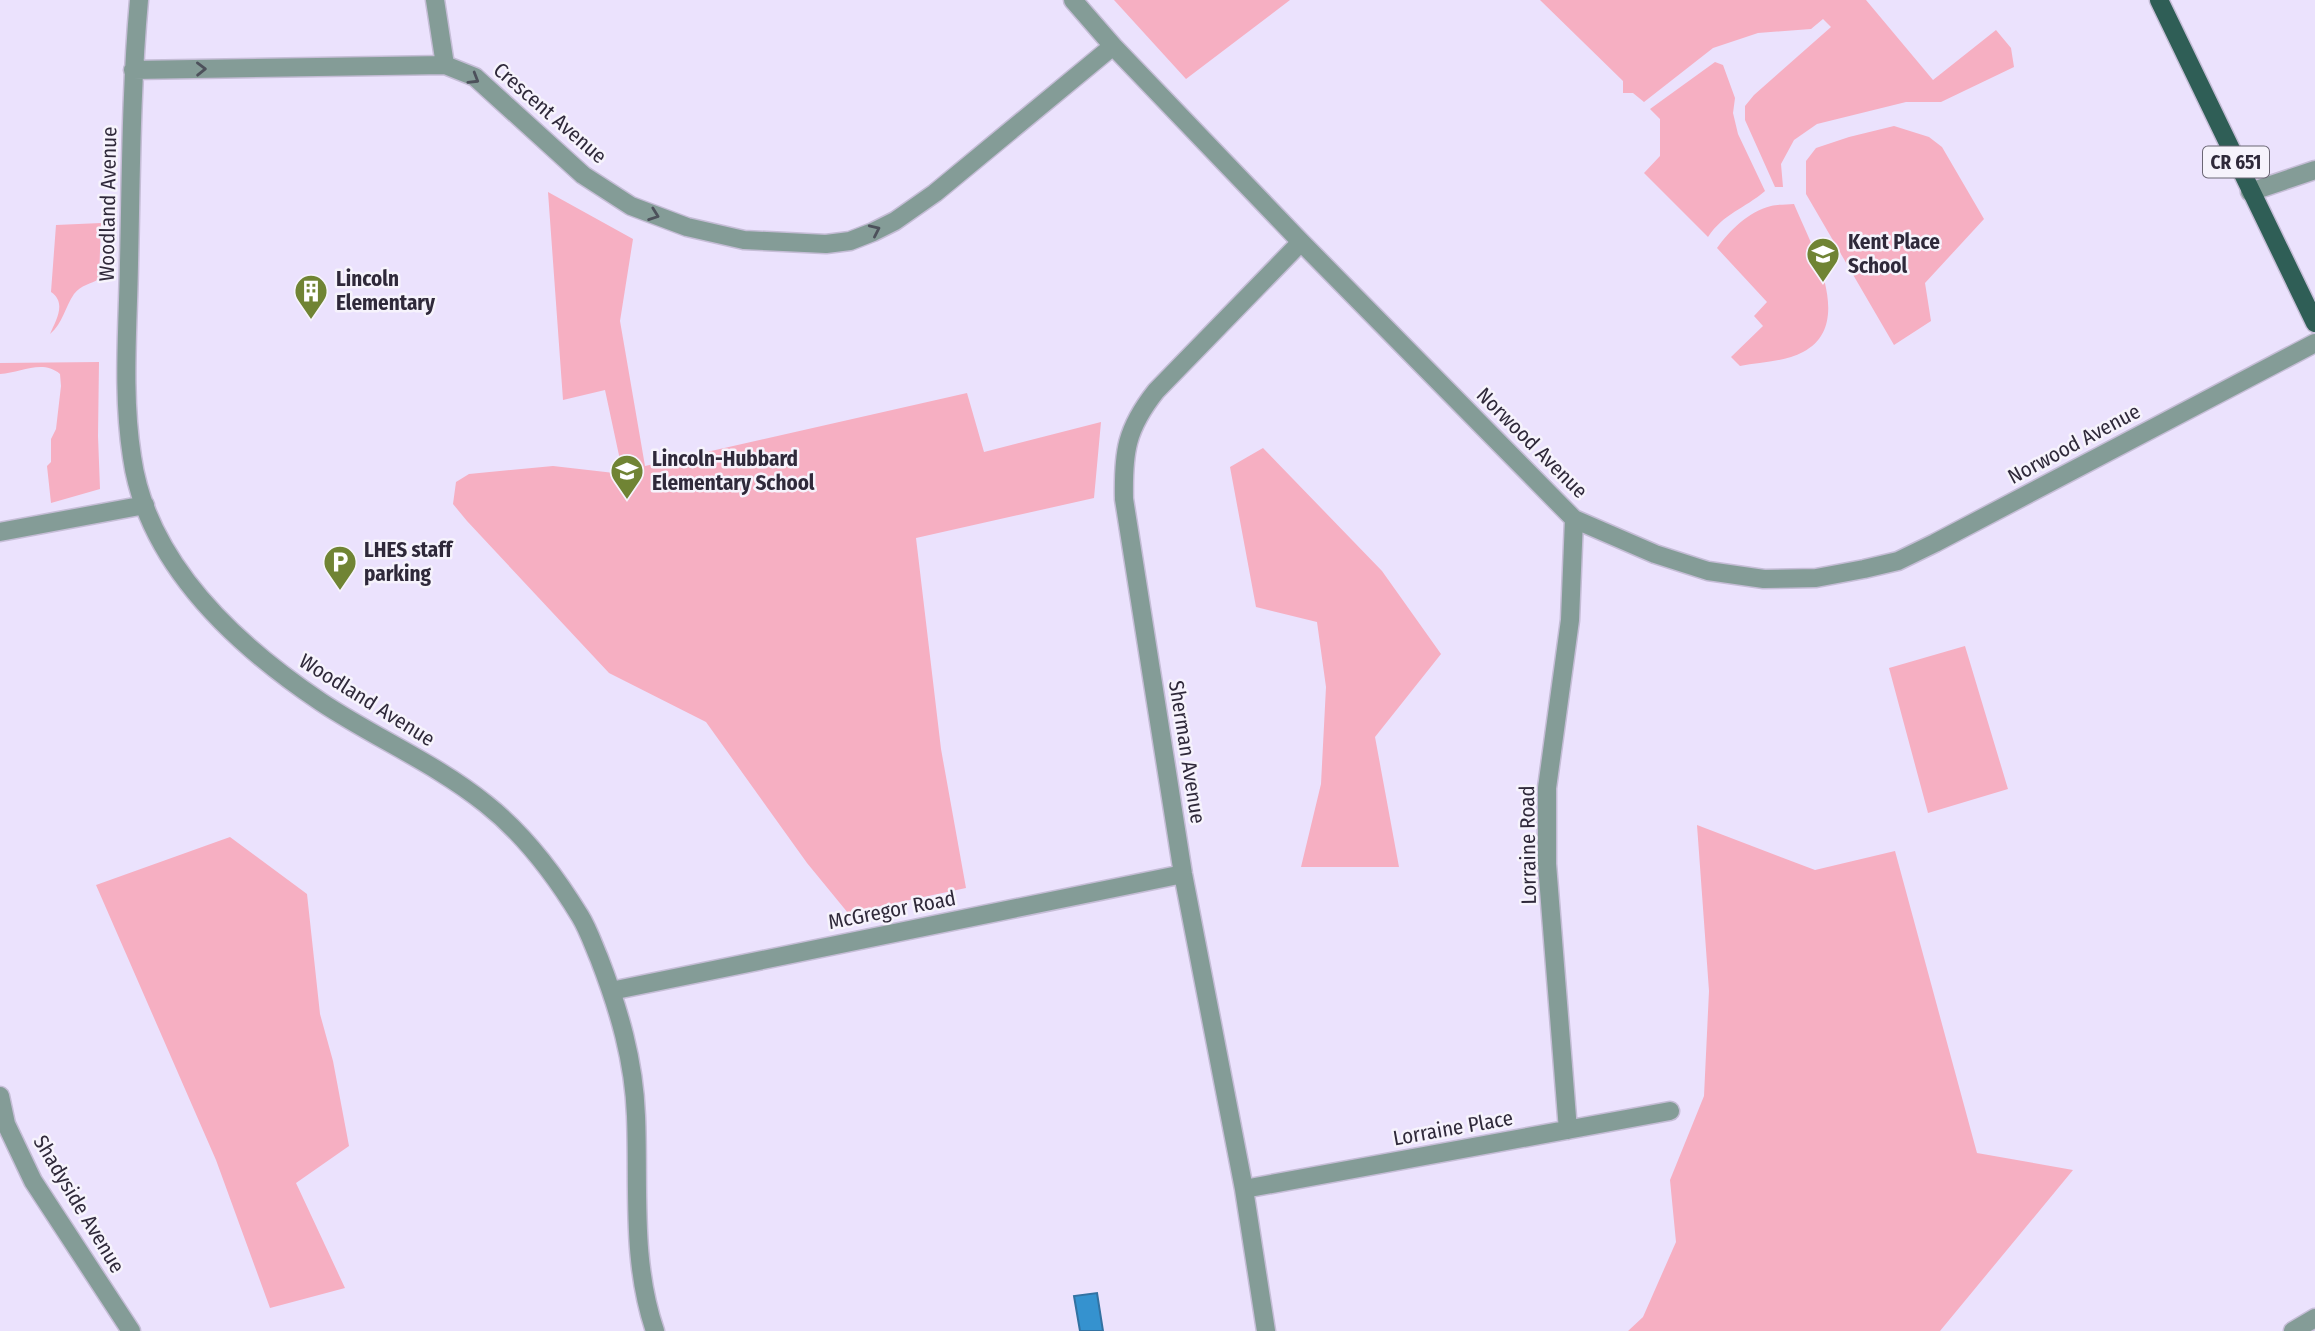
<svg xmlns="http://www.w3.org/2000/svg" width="2315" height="1331" font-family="'Fira Sans Condensed',sans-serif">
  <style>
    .green { fill: #f6afc2 }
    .water { fill: #3592cf; stroke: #3372a2; stroke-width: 2 }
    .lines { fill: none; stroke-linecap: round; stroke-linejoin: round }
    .minor-casing { stroke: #c5bdd6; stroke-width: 21 }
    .major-casing { stroke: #c5bdd6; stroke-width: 21 }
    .minor { stroke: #849c97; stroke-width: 18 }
    .major { stroke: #2f5e56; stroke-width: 18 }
    .oneway { stroke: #4d515b }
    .labels { text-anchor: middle; stroke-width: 5; stroke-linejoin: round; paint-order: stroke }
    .shield { fill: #f6f3fc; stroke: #6b6674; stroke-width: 2 }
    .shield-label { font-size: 19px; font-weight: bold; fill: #2f293a }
    .street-label { font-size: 21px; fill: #2f293a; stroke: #f6f3fc }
    .poi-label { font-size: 21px; font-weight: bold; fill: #2f293a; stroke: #f6f3fc; text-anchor: start }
  </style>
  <rect width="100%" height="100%" fill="#ebe2fd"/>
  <!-- green -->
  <path class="green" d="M1114,0H1290L1186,79Z
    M1540,0H1866L1933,80L1996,30L2011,48L2014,67L1941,102H1906L1817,124L1794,140L1781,164L1783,187H1775L1745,120V106L1754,95L1831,27L1823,19L1811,29L1758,33L1713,48L1644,102L1633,93H1623V81Z
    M1715,62L1723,65L1735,98L1733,113L1738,134L1765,191C1744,209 1724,213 1708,237L1644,173L1660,156V119L1650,109Z
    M1894,126L1929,137L1942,147L1984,219L1925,283L1931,321L1894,345L1806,194V161L1816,148L1849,137Z
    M548,192L633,239L620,321L645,466L967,393L984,452L1101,422L1094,498L916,538L941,749L966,888L848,913L807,863L706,722L609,673L467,521L453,504L456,482L469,474L553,466L623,474L605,390L563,400Z
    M1794,204C1810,243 1857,324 1803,352C1785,362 1760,362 1740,366L1731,357L1763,326L1754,316L1767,302L1717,248C1730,230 1748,212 1771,206C1778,204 1787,205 1794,204Z
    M101,223L99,279C91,284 81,285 74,294C65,307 63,323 50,334C56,320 67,303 51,292L56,225Z
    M99,362L98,436L100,489L51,503L47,466L51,462V439L56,429L61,386L60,374C42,359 21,373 0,374V363Z
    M1263,448L1382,571L1441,654L1375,737L1399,867H1301L1321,784L1326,687L1317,622L1256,607L1230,467Z
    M1965,646L2008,789L1928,813L1889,668Z
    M1697,825L1815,870L1895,851L1977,1153L2073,1170L1940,1331H1628L1643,1317L1676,1242L1670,1180L1704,1096L1709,991Z
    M230,837L307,894L320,1014L333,1061L349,1146L296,1183L345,1288L270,1308L216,1160L96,885Z"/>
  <!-- water -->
  <path class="water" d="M1097,1293L1103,1331H1080L1074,1296Z"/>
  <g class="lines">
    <defs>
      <path id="minor" d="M139,0C131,88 131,175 129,263C128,327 122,394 132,457C147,563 236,645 321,702C375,738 435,763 486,804C524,834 555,875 580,916C588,929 593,944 599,958C619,1010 634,1060 636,1116C639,1189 631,1261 655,1331
        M435,0L445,65
        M1073,0L1113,46L1301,242L1574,519L1655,554L1708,571L1764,579L1816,578L1864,569L1898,561L1935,543L2315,343
        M133,70L445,65L475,77L583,175L631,206L687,227L744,240L826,244L850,241L873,232L895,221L935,193L1113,46
        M2250,192L2315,170
        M0,532L145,505
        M611,991L1183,874
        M0,1096L6,1124L33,1181L131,1331
        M1568,1130L1547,864V788L1570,620L1574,519
        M1244,1189L1670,1111
        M1266,1331L1244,1189L1183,874L1124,499C1123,452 1126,429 1156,391L1301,242
        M2293,1331L2315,1318"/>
      <path id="major" d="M2159,0L2315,323"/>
    </defs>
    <!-- minor casing -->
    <use href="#minor" class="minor-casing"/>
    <!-- major casing -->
    <use href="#major" class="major-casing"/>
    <!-- minor -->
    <use href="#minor" class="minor"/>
    <!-- major -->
    <use href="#major" class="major"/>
  </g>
  <!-- one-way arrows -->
  <defs><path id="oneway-chevron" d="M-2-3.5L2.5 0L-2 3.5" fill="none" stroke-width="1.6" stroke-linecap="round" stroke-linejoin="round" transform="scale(1.75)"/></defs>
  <g class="oneway">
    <use href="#oneway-chevron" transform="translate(201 69) rotate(-1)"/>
    <use href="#oneway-chevron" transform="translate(474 79) rotate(31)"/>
    <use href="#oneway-chevron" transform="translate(654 215) rotate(20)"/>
    <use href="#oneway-chevron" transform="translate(875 230) rotate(-25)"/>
  </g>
  <!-- icons -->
  <defs>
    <symbol id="school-pin" viewBox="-11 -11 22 30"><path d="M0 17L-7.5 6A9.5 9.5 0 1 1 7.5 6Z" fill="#708434" stroke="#f6f3fc"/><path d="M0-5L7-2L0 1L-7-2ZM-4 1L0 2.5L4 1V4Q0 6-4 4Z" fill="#fff"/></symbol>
    <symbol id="building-pin" viewBox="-11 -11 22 30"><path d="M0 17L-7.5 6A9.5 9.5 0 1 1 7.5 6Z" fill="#708434" stroke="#f6f3fc"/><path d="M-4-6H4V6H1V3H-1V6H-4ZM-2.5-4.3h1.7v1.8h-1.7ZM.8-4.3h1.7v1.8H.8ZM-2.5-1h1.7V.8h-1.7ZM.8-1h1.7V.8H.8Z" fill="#fff"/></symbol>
    <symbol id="parking-pin" viewBox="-11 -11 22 30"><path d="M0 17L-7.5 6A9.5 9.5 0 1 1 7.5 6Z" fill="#708434" stroke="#f6f3fc"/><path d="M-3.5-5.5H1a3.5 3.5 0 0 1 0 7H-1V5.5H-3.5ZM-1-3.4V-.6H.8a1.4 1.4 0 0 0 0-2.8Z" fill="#fff"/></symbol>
  </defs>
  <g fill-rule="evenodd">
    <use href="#school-pin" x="1804" y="235" width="38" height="52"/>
    <use href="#building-pin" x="292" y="272" width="38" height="52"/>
    <use href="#school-pin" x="608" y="452" width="38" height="52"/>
    <use href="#parking-pin" x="321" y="543" width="38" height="52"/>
  </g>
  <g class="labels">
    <!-- shield labels -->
    <rect class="shield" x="2203" y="146.5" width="66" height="31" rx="5"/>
    <g class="shield-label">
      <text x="2236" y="169">CR 651</text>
    </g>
    <!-- street labels -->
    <g class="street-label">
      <text transform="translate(550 113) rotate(41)" y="7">Crescent Avenue</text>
      <text transform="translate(108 204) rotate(-89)" y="7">Woodland Avenue</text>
      <text transform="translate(1532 443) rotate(45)" y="7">Norwood Avenue</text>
      <text transform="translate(2074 444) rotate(-28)" y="7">Norwood Avenue</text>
      <text transform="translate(367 700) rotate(32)" y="7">Woodland Avenue</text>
      <text transform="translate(1187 752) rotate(81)" y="7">Sherman Avenue</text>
      <text transform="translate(1528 845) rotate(-91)" y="7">Lorraine Road</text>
      <text transform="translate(892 910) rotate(-11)" y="7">McGregor Road</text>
      <text transform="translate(1453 1128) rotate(-10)" y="7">Lorraine Place</text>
      <text transform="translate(79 1204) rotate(59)" y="7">Shadyside Avenue</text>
    </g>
    <!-- poi labels -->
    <g class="poi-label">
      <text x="1848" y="249">Kent Place<tspan x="1848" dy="24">School</tspan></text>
      <text x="336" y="286">Lincoln<tspan x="336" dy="24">Elementary</tspan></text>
      <text x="652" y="466">Lincoln-Hubbard<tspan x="652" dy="24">Elementary School</tspan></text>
      <text x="364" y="557">LHES staff<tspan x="364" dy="24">parking</tspan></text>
    </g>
  </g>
</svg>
